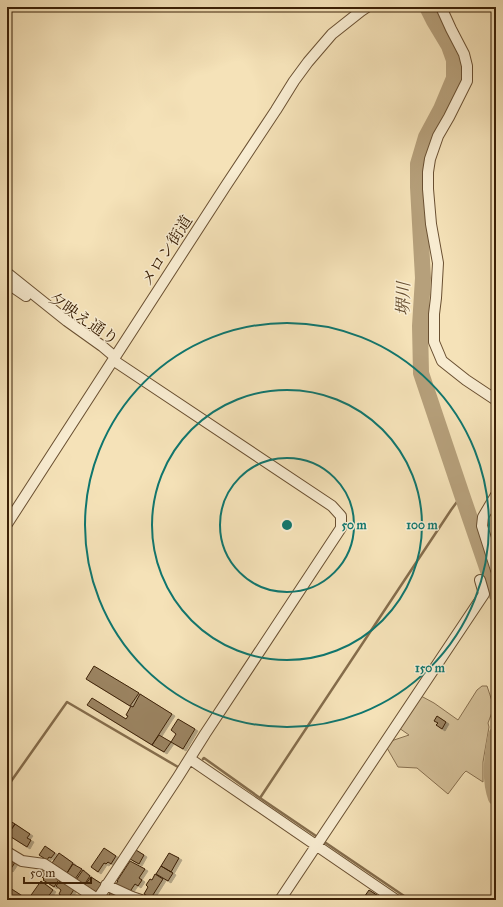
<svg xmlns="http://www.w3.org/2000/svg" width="503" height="907" font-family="'IM FELL Great Primer','Noto Serif JP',serif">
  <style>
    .green { fill: #d5c19a; stroke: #887050 }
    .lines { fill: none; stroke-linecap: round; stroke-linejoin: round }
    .stream { stroke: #856d4c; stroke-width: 2.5 }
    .river { stroke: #b6a07b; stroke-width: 16 }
    .building { fill: #9c8563; stroke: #3b2006; filter: url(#shadow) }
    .minor-casing { stroke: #6a5032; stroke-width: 12 }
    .minor { stroke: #f8ecd1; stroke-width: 10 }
    .ring { fill: none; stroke: #0f766e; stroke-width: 2 }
    .labels { text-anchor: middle; stroke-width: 3; stroke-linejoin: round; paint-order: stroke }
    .street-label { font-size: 16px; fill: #3b2006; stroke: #f8ecd1 }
    .water-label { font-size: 17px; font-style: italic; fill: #664d2f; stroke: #f8ecd1 }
    .centre { fill: #0f766e; stroke: #f8ecd1; stroke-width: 2 }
    .ring-label { font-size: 12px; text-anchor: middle; font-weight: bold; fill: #0f766e; stroke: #f8ecd1; stroke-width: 3; stroke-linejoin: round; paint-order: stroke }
  </style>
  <defs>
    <filter id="shadow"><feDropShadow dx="3" dy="2" stdDeviation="0" flood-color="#0004"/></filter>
  </defs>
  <rect width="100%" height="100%" fill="#f5e2b8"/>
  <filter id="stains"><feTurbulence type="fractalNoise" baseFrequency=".005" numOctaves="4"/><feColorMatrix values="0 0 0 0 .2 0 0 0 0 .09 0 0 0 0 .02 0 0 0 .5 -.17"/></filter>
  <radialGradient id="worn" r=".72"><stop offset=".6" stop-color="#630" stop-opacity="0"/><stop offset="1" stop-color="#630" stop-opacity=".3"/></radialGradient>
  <!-- green -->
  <path class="green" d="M482,686H487L494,707L488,723L489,727L483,762V782L466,771L463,774L448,794L417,768L398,767L387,748L391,741L409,735L399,728L421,696L434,703L458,720L477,690Z"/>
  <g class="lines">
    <!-- stream -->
    <path class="stream" d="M203,759L204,758L260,798
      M7,787L67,702L178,767L181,766
      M319,838L260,798L451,510L462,495
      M323,841L410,900"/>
    <!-- river -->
    <path class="river" d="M427,7L434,21L449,46L454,60V78L441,109L426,137L418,164V187L423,278L420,326L421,373L462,495L496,594
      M496,735C492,754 489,779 496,798"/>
  </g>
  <!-- building -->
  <path class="building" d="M94,666L139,693L130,706L86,679Z
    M140,694L172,714L152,745L87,705L92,698L126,719L128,716L126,715L131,706L133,707Z
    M437,716L446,722L442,729L436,725L438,723L434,721Z
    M178,719L195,729L183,749L171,742L176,734L171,730Z
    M159,735L171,742L164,752L152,745Z
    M7,819L15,824L10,831L7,829Z
    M15,824L30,834L27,838L31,840L27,847L8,835Z
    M45,846L55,853L51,858L49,857L47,860L39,855Z
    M104,848L116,856L111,864L108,862L106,864L104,863L98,872L91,867Z
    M136,850L144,855L139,864L130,859Z
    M59,853L73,863L67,873L52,863Z
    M169,853L179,858L171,872L161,866Z
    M7,855L16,861L10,870L7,868Z
    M130,861L145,869L139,878L142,880L138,886L135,884L129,893L116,884L118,881H117Z
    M73,864L82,869L75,879L67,873Z
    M161,866L173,873L168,881L156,874Z
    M45,867L60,878L54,887L43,880L44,879L41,876L42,875L41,874Z
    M83,870L90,876L84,885L76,880Z
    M155,874L163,879L151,898L144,894L148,887L146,885L150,879L152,880Z
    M91,877L102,884L96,892L85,885Z
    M62,878L75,888L67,900L59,894L61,890L56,886Z
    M41,881L53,890L47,898L48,899L47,900H32L29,898Z
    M7,886L24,897L22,900H15L7,895Z
    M369,890L383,899L382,900H362Z
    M111,892L119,898L118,900H105Z
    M76,895L80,898L79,900H73Z"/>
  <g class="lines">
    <defs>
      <path id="minor" d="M441,7L451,29L464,54L467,66V81L449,117L438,136L430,159L428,172V189L431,224L438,263L436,298L434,314V342L442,361L466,380L496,400
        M7,273L67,321L102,346L115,357
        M7,283L26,296
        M496,495L483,517L482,526L496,570
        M7,524L225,187L276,110L294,81L308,62L332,34L361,11L367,7
        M190,759L396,900
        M7,852L22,861L44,864L97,899
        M106,885L132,897L141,900
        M97,900L178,777L205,734L341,528V516L332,506L113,360
        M280,900L484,594L480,580"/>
    </defs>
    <!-- minor casing -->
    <use href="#minor" class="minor-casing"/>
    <!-- minor -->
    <use href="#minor" class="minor"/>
  </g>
  <!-- distance rings -->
  <g class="ring">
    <circle cx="287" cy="525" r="67"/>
    <circle cx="287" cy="525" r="135"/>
    <circle cx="287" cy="525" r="202"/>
  </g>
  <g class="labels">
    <!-- street labels -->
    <g class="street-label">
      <text transform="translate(166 250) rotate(-57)" y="6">メロン街道</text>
      <text transform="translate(84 318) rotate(34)" y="6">夕映え通り</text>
    </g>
    <!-- water labels -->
    <g class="water-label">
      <text transform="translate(403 299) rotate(-89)" y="6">堺川</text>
    </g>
  </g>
  <circle cx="287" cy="525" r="6" class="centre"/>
  <g class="ring-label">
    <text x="354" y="529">50 m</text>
    <text x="422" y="529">100 m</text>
    <text x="430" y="672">150 m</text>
  </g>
  <!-- margin -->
  <rect width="503" height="907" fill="none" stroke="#f5e2b8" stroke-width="24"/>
  <rect x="8" y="8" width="487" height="891" fill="none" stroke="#3b2006" stroke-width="2"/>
  <rect x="12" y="12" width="479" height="883" fill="none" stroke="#3b2006"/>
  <!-- scale -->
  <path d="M24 877v6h67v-6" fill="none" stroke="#3b2006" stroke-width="2"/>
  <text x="30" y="877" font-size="12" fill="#3b2006" stroke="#f8ecd1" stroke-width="3" paint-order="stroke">50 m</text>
  <rect width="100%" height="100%" filter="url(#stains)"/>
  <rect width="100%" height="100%" fill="url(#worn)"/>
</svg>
